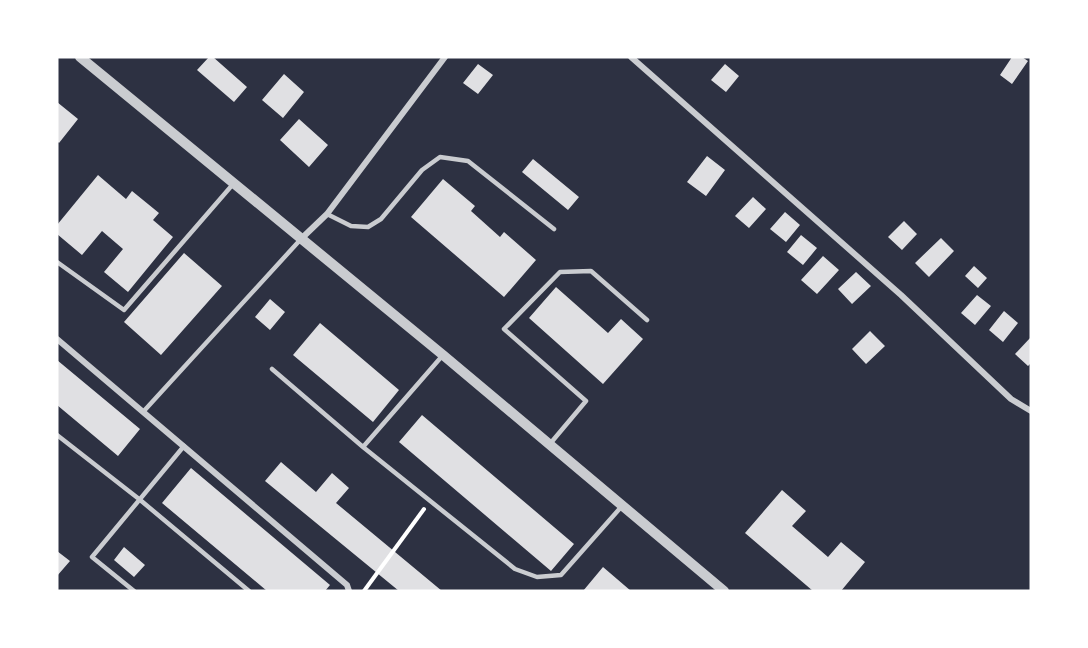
<svg xmlns="http://www.w3.org/2000/svg" width="1088" height="648" font-family="Lato,sans-serif">
  <style>
    .building { fill: #e0e0e3 }
    .lines { fill: none; stroke-linecap: round; stroke-linejoin: round }
    .path { stroke: #fff; stroke-width: 4 }
    .service { stroke: #caccd0; stroke-width: 4.5 }
    .minor { stroke: #caccd0; stroke-width: 6 }
    .tertiary { stroke: #caccd0; stroke-width: 10 }
  </style>
  <rect width="100%" height="100%" fill="#2d3142"/>
  <!-- building -->
  <path class="building" d="M209,57H213L247,87L234,102L197,70Z
    M1012,57H1022L1028,61L1012,84L1000,75Z
    M478,64L493,75L478,94L463,83Z
    M725,64L739,76L726,92L711,80Z
    M284,74L304,92L283,118L262,100Z
    M57,102L78,119L59,143L57,141Z
    M299,119L328,145L309,167L280,140Z
    M707,156L725,170L706,196L687,182Z
    M533,159L579,197L568,210L522,172Z
    M98,175L126,199L132,191L159,213L153,220L173,237L128,292L104,272L123,249L102,231L82,255L57,234V225Z
    M443,179L475,206L471,211L500,237L504,232L536,260L504,297L411,217Z
    M753,197L766,209L749,228L735,216Z
    M785,212L800,225L786,242L770,229Z
    M904,221L917,234L902,250L888,237Z
    M801,235L817,248L803,265L787,252Z
    M941,238L954,251L929,277L915,263Z
    M184,253L222,286L161,355L124,322Z
    M823,256L839,270L817,294L801,280Z
    M974,266L987,278L978,288L965,276Z
    M856,272L871,286L852,304L838,289Z
    M556,287L608,333L621,319L643,339L603,384L529,318Z
    M977,295L991,306L975,325L961,313Z
    M270,299L285,312L270,330L255,317Z
    M1004,311L1018,323L1003,342L989,330Z
    M320,323L399,390L373,422L293,355Z
    M870,331L885,346L866,364L852,349Z
    M1031,337V363L1028,366L1015,354Z
    M57,360L140,429L118,456L57,405Z
    M422,415L574,544L551,571L399,442Z
    M281,462L316,492L332,473L349,488L336,503L442,591H399L265,481Z
    M191,468L330,585L325,591H267L162,503Z
    M782,490L806,511L792,526L828,557L841,542L865,562L841,591H813L745,533Z
    M124,547L145,565L134,577L114,560Z
    M57,551L70,561L57,576Z
    M603,567L631,591H583Z"/>
  <g class="lines">
    <!-- path -->
    <path class="path" d="M364,591L424,509"/>
    <!-- service -->
    <path class="service" d="M327,214L351,226L368,227L381,219L422,170L440,157L468,161L554,229
      M57,262L124,310L234,183
      M272,369L363,447L515,569L537,577L561,575L622,506
      M143,412L301,239
      M57,435L139,499L249,591
      M549,445L586,401L504,329L560,272L591,271L647,320
      M363,447L443,355
      M134,591L92,557L184,446"/>
    <!-- minor -->
    <path class="minor" d="M631,57L901,295L1011,399L1031,411
      M302,238L327,214L445,57
      M57,339L347,585L349,591"/>
    <!-- tertiary -->
    <path class="tertiary" d="M80,57L443,355L724,591"/>
  </g>
  <!-- border -->
  <rect width="1088" height="648" fill="none" stroke="#ffffff" stroke-width="117"/>
</svg>
